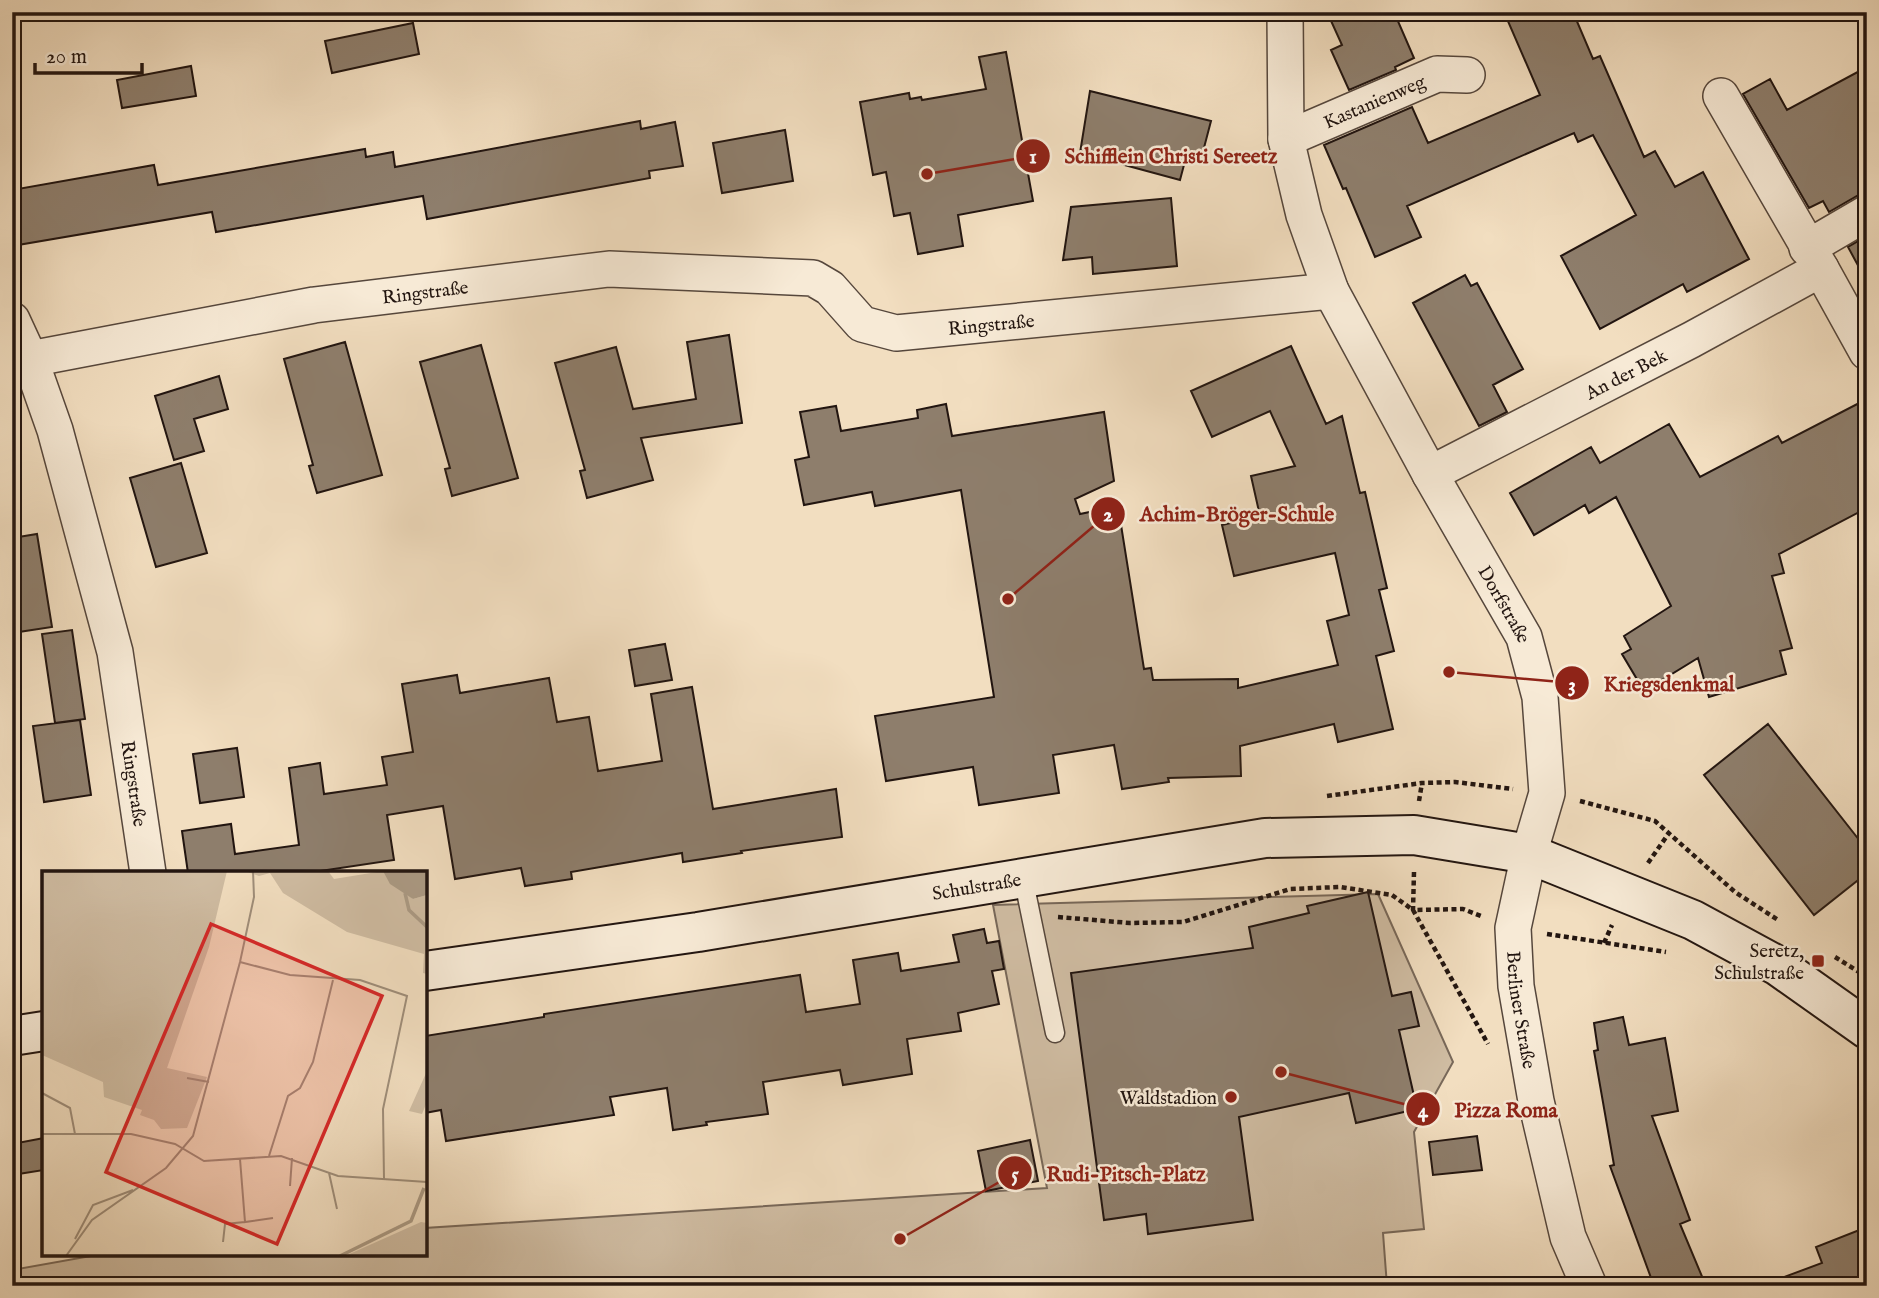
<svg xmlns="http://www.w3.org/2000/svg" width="1879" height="1298" font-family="'IM FELL English',serif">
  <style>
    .green { fill: #cfbca2; stroke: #786859; stroke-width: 2 }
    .building { fill: #8e7e6c; stroke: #221510; stroke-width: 2 }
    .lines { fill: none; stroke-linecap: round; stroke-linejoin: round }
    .service-casing { stroke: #56473c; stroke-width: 21 }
    .minor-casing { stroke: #56473c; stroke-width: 38 }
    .secondary-casing { stroke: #221510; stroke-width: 42 }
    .path { stroke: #221510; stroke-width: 4.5; stroke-dasharray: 5 3.5; stroke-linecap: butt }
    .service { stroke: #f7ead6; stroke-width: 18 }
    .minor { stroke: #f7ead6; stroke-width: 35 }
    .secondary { stroke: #f7ead6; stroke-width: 38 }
    .poi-dot { fill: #8f2418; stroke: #f7ead6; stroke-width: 2.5 }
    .labels { text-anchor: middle; stroke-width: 5; stroke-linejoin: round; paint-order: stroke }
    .street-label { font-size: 19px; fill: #221510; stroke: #f7ead6 }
    .poi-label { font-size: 19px; fill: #221510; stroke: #f7ead6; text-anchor: end }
    .inset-river { fill: none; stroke: #ab9a84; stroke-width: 3.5 }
    .inset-road { fill: none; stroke: #9f8e7a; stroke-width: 2 }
    .view { fill: #d62828; fill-opacity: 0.15; stroke: #d62828; stroke-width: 3.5 }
    .inset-edge { fill: none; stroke: #221510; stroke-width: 3.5 }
    .leader { fill: none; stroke: #8f2418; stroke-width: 2.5 }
    .callout-dot { fill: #8f2418; stroke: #f7ead6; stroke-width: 2.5 }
    .mark-label { font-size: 21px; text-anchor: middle; font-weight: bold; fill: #fff }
    .callout-label { font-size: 21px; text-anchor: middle; font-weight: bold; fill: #8f2418; stroke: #f7ead6; stroke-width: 5; stroke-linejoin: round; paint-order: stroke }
  </style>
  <rect width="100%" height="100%" fill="#f2dec0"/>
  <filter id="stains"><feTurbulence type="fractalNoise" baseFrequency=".00286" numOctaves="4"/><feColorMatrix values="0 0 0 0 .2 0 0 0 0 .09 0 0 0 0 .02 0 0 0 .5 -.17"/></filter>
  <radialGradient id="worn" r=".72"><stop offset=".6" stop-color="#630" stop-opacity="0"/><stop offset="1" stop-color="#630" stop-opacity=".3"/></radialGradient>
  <!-- green -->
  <path class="green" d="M1378,894L1453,1062L1414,1132L1424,1229L1383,1233L1387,1286H12V1270L102,1254H425V1228L1047,1188L993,905Z"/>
  <!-- building -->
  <path class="building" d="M1327,12H1394L1414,58L1395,67L1396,70L1349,90L1331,50L1342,45Z
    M1504,12H1573L1593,59L1600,56L1644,157L1655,151L1675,187L1703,172L1749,259L1687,292L1683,284L1600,329L1561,256L1636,215L1593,135L1578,142L1574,133L1407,206L1421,237L1375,257L1346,188L1343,189L1324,145L1412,107L1428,143L1540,95Z
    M413,23L419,54L332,73L325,41Z
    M1006,52L1033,201L958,215L963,246L918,254L910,213L894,216L886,172L873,175L860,102L909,93L910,99L921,97L922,100L986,89L979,57Z
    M191,66L196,96L122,108L117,80Z
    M1867,67V193L1857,196L1829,212L1823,201L1809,208L1743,94L1770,79L1787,110Z
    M1090,91L1211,121L1200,163L1185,161L1180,180L1080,153Z
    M640,121L641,129L675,122L683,166L649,171L650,178L427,219L423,196L216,232L212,212L12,246V190L154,165L158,185L365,149L366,157L393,152L395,167Z
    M785,130L793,181L722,193L713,143Z
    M1171,198L1177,266L1093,274L1092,257L1063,260L1071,207Z
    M1867,236V282L1848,247Z
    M1465,275L1471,286L1477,283L1523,369L1493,385L1507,412L1479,426L1413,303Z
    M729,335L742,423L641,438L653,480L587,498L580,471L585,470L555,363L616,347L633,409L696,399L687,342Z
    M345,342L382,475L317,493L309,466L313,465L284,359Z
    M481,345L518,478L452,496L445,469L450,468L420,362Z
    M1291,346L1326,424L1342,416L1360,493L1365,492L1387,588L1379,590L1394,651L1376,656L1393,729L1338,742L1334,724L1240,746L1241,776L1168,778L1169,782L1122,789L1114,745L1053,755L1059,793L979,805L973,767L886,781L875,716L994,697L961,490L875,506L872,492L804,505L795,460L809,457L800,412L836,406L841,431L918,418L917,410L946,404L952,436L1104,412L1114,481L1075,499L1080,514L1118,506L1144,669L1151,668L1153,680L1238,679V688L1338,665L1327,621L1349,615L1335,553L1234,576L1222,525L1260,516L1251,476L1295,466L1270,411L1212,437L1191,391Z
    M219,376L228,409L194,419L204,451L174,460L155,396Z
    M1867,399V508L1779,554L1784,573L1772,576L1792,648L1780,651L1786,674L1709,697L1698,658L1644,691L1622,654L1631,649L1624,636L1671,606L1616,497L1589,513L1585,505L1534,535L1510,493L1591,447L1600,463L1669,424L1700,477L1778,436L1782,443Z
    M181,463L207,553L156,567L130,478Z
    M37,534L52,627L12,633V538Z
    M72,630L85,719L55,723L42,634Z
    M665,644L672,680L635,686L629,650Z
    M457,675L460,693L549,678L557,722L589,717L598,771L662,761L651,694L692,687L713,809L836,789L842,837L741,851L742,853L683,862L682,853L571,872L572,879L525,886L521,868L455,879L443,806L387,815L394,860L307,873H188L182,831L231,824L235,854L299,845L289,768L320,763L324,794L387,785L382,757L413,752L402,684Z
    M80,720L91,795L44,802L33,726Z
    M1768,724L1867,850V873L1814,915L1704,775Z
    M237,748L244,797L200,803L193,754Z
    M1368,892L1392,996L1411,992L1419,1026L1399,1030L1417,1109L1356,1123L1349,1093L1239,1117L1253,1220L1148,1234L1146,1214L1104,1220L1071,973L1253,948L1249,927L1309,913L1307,906Z
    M984,929L987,943L999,941L1004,969L992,971L999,1004L958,1013L961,1031L907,1039L912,1074L843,1085L840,1070L763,1082L768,1114L706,1122L707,1125L673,1130L667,1088L610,1097L614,1115L446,1141L441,1110L425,1113V1036L544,1017V1014L800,975L806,1012L860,1004L853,960L898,953L901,971L959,962L953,935Z
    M1623,1017L1629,1045L1665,1038L1678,1111L1652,1116L1690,1220L1680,1224L1706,1286H1654L1610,1166L1614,1165L1594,1051L1598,1050L1594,1023Z
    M1477,1136L1482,1170L1433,1175L1429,1142Z
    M44,1138V1170L12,1175V1144Z
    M1030,1140L1038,1181L986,1191L978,1151Z
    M1867,1227V1280L1850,1286H1769L1768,1283L1822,1263L1816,1247Z"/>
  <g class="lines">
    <defs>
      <path id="service" d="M1023,877L1055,1033"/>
      <g id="minor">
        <path id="s1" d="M1285,12L1286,139L1304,215L1331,291L1430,474L1524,637L1540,697L1547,793L1529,854L1513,928L1516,986L1536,1101L1568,1237L1589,1286"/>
        <path id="s2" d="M1286,139L1437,74L1467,75"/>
        <path d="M1807,248L1867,213"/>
        <path d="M1821,269L1867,352"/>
        <path id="s3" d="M12,320L30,359L55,430L115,652L148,873"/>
        <path id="s4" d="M30,359L314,305L609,269L813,278L830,288L862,324L896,333L1331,291"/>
        <path id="s5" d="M1430,474L1691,340L1821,269L1721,96"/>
      </g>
      <g id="secondary">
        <path id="s6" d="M425,971L698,932L1265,838L1414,835L1529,854L1693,920L1778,966L1867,1029"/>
        <path d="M12,1036L44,1031"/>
      </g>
    </defs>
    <!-- service casing -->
    <use href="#service" class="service-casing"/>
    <!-- minor casing -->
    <use href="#minor" class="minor-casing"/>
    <!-- secondary casing -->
    <use href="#secondary" class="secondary-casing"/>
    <!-- path -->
    <path class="path" d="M1327,796L1422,783L1455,782L1513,789
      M1419,801L1422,783
      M1580,801L1655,821L1735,892L1778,920
      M1648,863L1669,833
      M1414,872L1413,910L1463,909L1481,916
      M1058,917L1130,923L1183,922L1290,889L1340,887L1392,895L1413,910L1488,1044
      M1547,934L1666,952
      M1604,943L1612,925
      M1835,957L1867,977"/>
    <!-- service -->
    <use href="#service" class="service"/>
    <!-- minor -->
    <use href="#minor" class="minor"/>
    <!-- secondary -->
    <use href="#secondary" class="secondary"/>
  </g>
  <!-- markers -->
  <g class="poi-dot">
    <rect x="1811" y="954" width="14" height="14" rx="3.5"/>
    <circle cx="1231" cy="1097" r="7"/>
  </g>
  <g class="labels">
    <!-- street labels -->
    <g class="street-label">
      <text dy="7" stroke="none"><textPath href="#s2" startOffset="96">Kastanienweg</textPath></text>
      <text dy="7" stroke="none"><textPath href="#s4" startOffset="401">Ringstraße</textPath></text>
      <text dy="7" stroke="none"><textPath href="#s4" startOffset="989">Ringstraße</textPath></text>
      <text dy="7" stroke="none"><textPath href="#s5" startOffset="220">An der Bek</textPath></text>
      <text dy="7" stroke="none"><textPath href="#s1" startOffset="644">Dorfstraße</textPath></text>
      <text dy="7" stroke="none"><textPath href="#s3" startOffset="481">Ringstraße</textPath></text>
      <text dy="7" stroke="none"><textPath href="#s6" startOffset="558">Schulstraße</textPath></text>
      <text dy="7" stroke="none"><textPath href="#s1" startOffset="1062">Berliner Straße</textPath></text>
    </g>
    <!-- poi labels -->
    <g class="poi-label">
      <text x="1804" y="957">Seretz,<tspan x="1804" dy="22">Schulstraße</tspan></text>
      <text x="1217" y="1104">Waldstadion</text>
    </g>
  </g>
  <!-- overview -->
  <g transform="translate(42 871)">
    <rect width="385" height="385" fill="#f2dec0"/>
    <path d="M0,0H185L167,76L125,197L165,206L145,257L119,258L112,249L98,244L100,239L62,226L61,211L0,184ZM203,0H286L292,8L341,0L371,28L385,24V103L381,102L382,83L305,61L241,22L228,2L217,5ZM385,200V231L380,243L367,240ZM379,351L385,352V385H303Z" fill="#cfbca2"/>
    <path d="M341,0H385V24L371,28L348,13Z" fill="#ab9a84"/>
    <path class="inset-river" d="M363,22L367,39L385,56M298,385L369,350L382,317"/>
    <path class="inset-road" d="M198,91L248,104L318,109L365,125L341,238L342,308M145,207L167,211M0,222L28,237L33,263M0,263H89L133,273L162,290L239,285L296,305L385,311M227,285L246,225L258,217L271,191L291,109M198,288L203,351L231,347M287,302L295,338M248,315L250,287M33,368L51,334L91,319M181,371L183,353L203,351M24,385L50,349L124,297L151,265L198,91L212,26L211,0"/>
    <path class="view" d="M169,53L340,125L235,373L64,301Z"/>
    <rect width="385" height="385" class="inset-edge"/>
  </g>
  <!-- callouts -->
  <path class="leader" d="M927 174L1033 156M1008 599L1108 514M1449 672L1572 683M1281 1072L1423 1109M900 1239L1015 1173"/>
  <g class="callout-dot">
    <circle cx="927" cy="174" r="7"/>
    <circle cx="1008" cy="599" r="7"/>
    <circle cx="1449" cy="672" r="7"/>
    <circle cx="1281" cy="1072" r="7"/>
    <circle cx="900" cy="1239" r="7"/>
    <circle cx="1033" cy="156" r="18"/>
    <circle cx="1108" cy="514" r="18"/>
    <circle cx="1572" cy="683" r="18"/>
    <circle cx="1423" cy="1109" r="18"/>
    <circle cx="1015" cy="1173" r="18"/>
  </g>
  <g class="mark-label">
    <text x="1033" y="163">1</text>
    <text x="1108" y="521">2</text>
    <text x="1572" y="691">3</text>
    <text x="1423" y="1117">4</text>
    <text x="1015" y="1181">5</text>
  </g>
  <g class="callout-label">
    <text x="1171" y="163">Schifflein Christi Sereetz</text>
    <text x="1237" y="521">Achim-Bröger-Schule</text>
    <text x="1669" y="691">Kriegsdenkmal</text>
    <text x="1506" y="1117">Pizza Roma</text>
    <text x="1126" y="1181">Rudi-Pitsch-Platz</text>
  </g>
  <!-- margin -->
  <rect width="1879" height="1298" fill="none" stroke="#f2dec0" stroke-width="42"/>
  <rect x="14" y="14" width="1851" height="1270" fill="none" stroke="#221510" stroke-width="3.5"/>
  <rect x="21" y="21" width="1837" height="1256" fill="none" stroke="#221510" stroke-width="2"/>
  <!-- scale -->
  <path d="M35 63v10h107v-10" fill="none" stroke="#221510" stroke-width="3.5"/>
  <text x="46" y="63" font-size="21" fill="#221510" stroke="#f7ead6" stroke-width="5" paint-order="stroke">20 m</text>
  <rect width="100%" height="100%" filter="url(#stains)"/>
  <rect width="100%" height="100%" fill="url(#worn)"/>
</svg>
